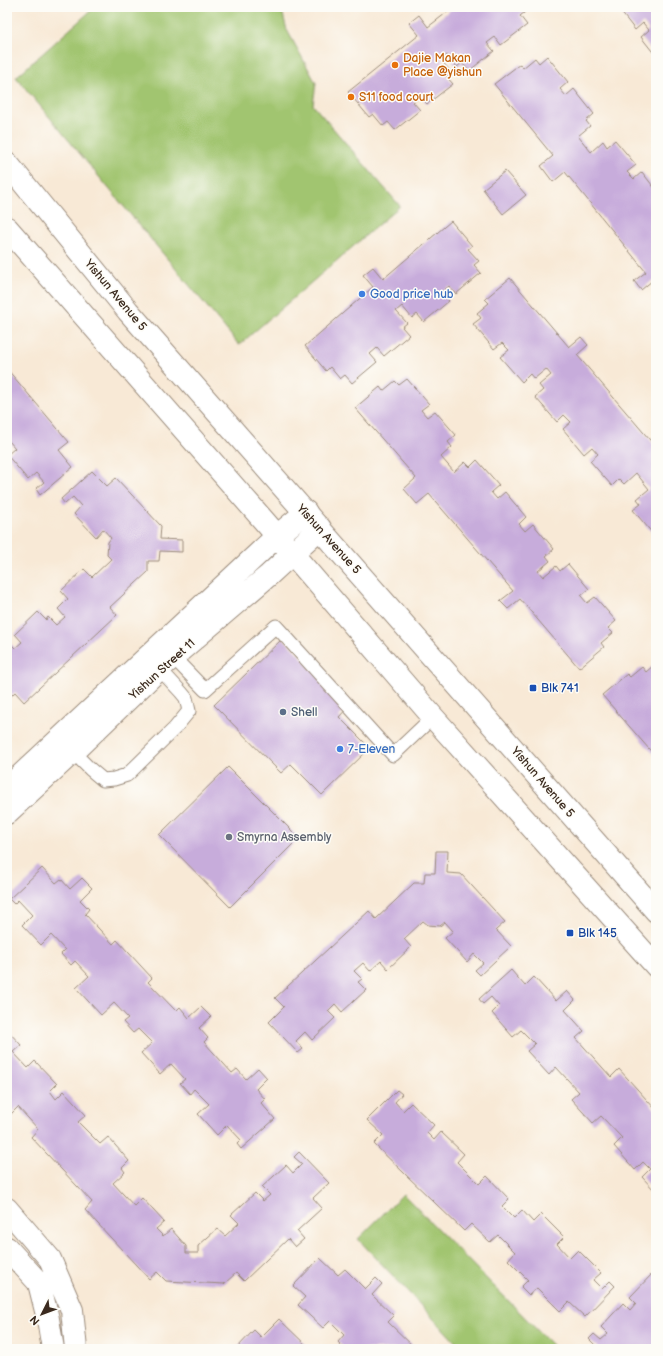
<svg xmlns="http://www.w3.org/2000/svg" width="663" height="1356" font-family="'Balsamiq Sans',sans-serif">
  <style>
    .green { fill: #a1c56f; stroke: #6e7846 }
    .building { fill: #c7acdb }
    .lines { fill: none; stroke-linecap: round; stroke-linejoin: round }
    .lane-casing { stroke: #9a8a7a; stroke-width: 15 }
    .street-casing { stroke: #9a8a7a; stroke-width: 24 }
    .secondary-casing { stroke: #9a8a7a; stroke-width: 24 }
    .lane { stroke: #fff; stroke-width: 13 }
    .street { stroke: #fff; stroke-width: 22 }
    .secondary { stroke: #fff; stroke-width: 22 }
    .food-dot { fill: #e8710a; stroke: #fdfcf7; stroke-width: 1.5 }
    .shop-dot { fill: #3f7fe0; stroke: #fdfcf7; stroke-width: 1.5 }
    .transit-dot { fill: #1a4fb4; stroke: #fdfcf7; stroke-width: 1.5 }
    .service-dot { fill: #5c6f8a; stroke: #fdfcf7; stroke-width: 1.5 }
    .worship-dot { fill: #6b7280; stroke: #fdfcf7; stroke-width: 1.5 }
    .labels { text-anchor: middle; stroke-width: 3; stroke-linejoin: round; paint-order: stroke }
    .food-label { font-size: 12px; fill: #c56008; stroke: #fdfcf7; text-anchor: start }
    .shop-label { font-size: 12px; fill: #366cbe; stroke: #fdfcf7; text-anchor: start }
    .street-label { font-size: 12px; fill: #3b2a1e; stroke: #fdfcf7 }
    .transit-label { font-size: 12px; fill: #164399; stroke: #fdfcf7; text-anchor: start }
    .service-label { font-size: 12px; fill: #4e5e75; stroke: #fdfcf7; text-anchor: start }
    .worship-label { font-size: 12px; fill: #5b616d; stroke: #fdfcf7; text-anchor: start }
  </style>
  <rect width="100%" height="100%" fill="#fdfcf7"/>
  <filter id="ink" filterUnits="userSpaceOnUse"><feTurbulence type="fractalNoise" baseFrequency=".025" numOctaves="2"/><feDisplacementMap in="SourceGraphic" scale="8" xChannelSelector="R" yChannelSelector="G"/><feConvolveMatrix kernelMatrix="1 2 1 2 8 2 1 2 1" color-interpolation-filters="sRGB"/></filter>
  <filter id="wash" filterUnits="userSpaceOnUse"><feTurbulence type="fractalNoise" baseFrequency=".012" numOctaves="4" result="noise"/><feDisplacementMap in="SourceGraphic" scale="16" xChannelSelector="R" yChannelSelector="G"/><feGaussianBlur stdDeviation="0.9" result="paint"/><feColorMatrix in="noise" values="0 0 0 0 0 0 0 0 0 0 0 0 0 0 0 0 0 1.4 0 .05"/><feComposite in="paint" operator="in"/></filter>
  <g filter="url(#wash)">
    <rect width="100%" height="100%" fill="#f8e9d6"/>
    <!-- green -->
    <path class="green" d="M95,7H281L287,30L316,83L313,105L400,206L239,345L16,77Z
      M403,1194L556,1349H462L358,1239Z"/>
    <g id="blocks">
      <!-- building -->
      <path class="building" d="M454,7H521L525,12L520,16L527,25L501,45L495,37L487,43L494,51L469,71L462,63L457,67L447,55L441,60L451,72L446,76L453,84L427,104L421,96L413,102L420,110L395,130L388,122L383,126L373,114L369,117L348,92L419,35L409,23L419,15L428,27Z
        M617,7H656V56L641,37L649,30L643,23L635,30Z
        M547,56L568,82L560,89L566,96L574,89L594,114L586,121L590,126L578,136L591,152L603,141L607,147L615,140L636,165L627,172L634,179L642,172L656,190V203L654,205L656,207V284L653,280L641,290L634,281L646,272L565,172L553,182L541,166L553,156L494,84L520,64L523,68L535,58L539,63Z
        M505,171L526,195L503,214L483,189Z
        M451,221L472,246L468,249L479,261L474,265L481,273L456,294L449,286L442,292L449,301L424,322L417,314L412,318L402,306L396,311L407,323L402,327L409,335L384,356L377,348L370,354L377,362L352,383L345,375L340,379L330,367L326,371L305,346L373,287L363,275L373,267L383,279Z
        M510,278L569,347L581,337L588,345L577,355L656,447V534L654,535L633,510L641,504L637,499L649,489L636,473L624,484L619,479L612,486L590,461L598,454L592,447L584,454L563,429L571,422L564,415L557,422L535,397L543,390L539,385L551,375L546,369L534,379L530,374L522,382L500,357L509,350L502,343L494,349L473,324L481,318L477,313L489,303L485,299Z
        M7,369L69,442L59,450L73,467L40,495L36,489L44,482L36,473L28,480L7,455L15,448L9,441L7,442Z
        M407,379L429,404L421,410L427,417L435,411L456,435L448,442L452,447L441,457L454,472L465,462L470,467L477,460L499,485L491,492L497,499L505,492L526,517L519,524L525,531L533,524L554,549L546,556L550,561L538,571L543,577L556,566L560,571L568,564L589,589L581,596L587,603L595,597L616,621L608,628L613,633L601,643L604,647L579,668L520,599L508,609L500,601L513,591L429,494L417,504L404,489L416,478L355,408L380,387L383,391L395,381L399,385Z
        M92,471L107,486L116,478L161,526L160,539L182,540V552L160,551L159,561H148V572L110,607L117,615L24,702L15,692L7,700V640L15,648L22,642L15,634L38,612L46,620L48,617L56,625L65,617L58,609L68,599L61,591L84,569L92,577L111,559L107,555L108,542L111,538L103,529L96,537L74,514L81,506L73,497L65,504L61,499Z
        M283,638L349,706L339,717L370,748L322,795L291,764L281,773L214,705Z
        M654,665L656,667V757L602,695L627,674L630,677L642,667L646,672Z
        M228,767L299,838L230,907L159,835Z
        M436,851H448L447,873L461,874L505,922L496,930L511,946L480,975L475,970L483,963L474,954L467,962L445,938L453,931L445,922L440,926L428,925L423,921L404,939L411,947L388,969L381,961L370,971L363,963L354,971L362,979L358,982L366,990L342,1012L335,1004L328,1011L335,1018L312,1040L305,1032L296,1041L303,1049L298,1053L269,1022L284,1007L275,998L369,911L376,919L414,883H424L425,873H435Z
        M42,868L56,883L61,879L70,889L82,878L92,888L80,900L89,909L85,914L113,944L117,940L152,978L148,982L176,1011L180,1007L189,1018L201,1007L211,1017L199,1028L208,1038L204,1042L232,1073L237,1069L246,1079L258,1068L267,1078L256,1089L265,1099L261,1103L275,1119L241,1149L237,1144L241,1140L227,1125L217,1135L198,1114L209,1104L194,1089L190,1094L180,1083L185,1079L171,1064L160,1074L141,1053L152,1043L138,1029L133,1033L123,1022L128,1018L114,1003L101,1015L76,988L89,976L75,961L71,965L61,954L65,950L51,935L41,945L22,925L32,915L18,900L14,904L9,899Z
        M511,970L525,986L534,977L556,1001L567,991L575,1000L565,1010L584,1031L576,1038L611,1077L619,1069L656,1110V1192L642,1177L650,1169L643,1162L635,1170L614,1146L622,1138L601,1116L593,1123L571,1099L579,1092L556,1067L549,1075L527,1051L535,1044L521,1030L513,1037L492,1013L499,1006L491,997L483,1004L479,999Z
        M7,1030L21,1045L13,1052L28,1068L35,1061L57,1084L50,1091L56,1099L64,1091L86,1115L78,1122L100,1144L108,1137L129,1161L122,1168L125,1172L113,1183L134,1206L142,1198L164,1222L156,1229L163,1236L171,1229L186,1246V1253H198V1246L217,1229L225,1236L239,1223L231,1215L255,1193L263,1201L270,1195L262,1187L286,1165L293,1173L302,1164L294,1157L299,1152L329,1183L313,1198L322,1208L297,1231L304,1239L295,1247L288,1239L244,1281L236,1273L224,1284L166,1281L157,1272L149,1279L85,1210L92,1202L31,1137L38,1129L18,1107L10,1115L7,1111Z
        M397,1090L402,1094L395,1102L403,1111L411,1103L434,1125L427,1133L434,1140L441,1132L464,1154L457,1162L479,1184L487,1176L509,1199L502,1206L514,1218L522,1210L533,1222L541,1214L564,1237L557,1244L570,1258L578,1250L601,1273L593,1280L602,1289L610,1281L615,1286L585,1317L569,1302L560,1311L537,1288L529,1295L521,1287L528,1280L508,1260L515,1252L498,1235L490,1242L471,1224L464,1231L374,1144L383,1135L367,1120Z
        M320,1258L338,1275L345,1269L365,1289L376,1278L382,1284L372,1295L394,1316L388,1322L416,1349H345L338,1342L344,1335L330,1321L323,1328L298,1305L305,1297L293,1286Z
        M653,1273L656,1275V1345L653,1349H599L589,1339L594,1334L601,1340L608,1334L601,1327L623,1303L630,1310L636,1303L630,1297Z
        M279,1319L310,1349H236L254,1330L261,1337Z"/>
    </g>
  </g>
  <g filter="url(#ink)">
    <use href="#blocks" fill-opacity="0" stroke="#9a8a7a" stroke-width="1"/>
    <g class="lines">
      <defs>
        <path id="lane" d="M173,657L205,690L276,626L393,755L433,717
          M68,747L90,769L103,780L114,779L127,775L175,728L189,711L186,698L181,692L155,664"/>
        <path id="street" d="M7,788L277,536L306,512
          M7,813L73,752L159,669L269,575L320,528
          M7,1209L50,1259L72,1310L76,1349
          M7,1248L39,1283L48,1319L53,1349"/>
        <path id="secondary" d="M7,163L128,311L656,911
          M7,228L265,522L433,717L656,966"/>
      </defs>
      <!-- lane casing -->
      <use href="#lane" class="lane-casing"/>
      <!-- street casing -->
      <use href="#street" class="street-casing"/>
      <!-- secondary casing -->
      <use href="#secondary" class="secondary-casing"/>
      <!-- lane -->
      <use href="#lane" class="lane"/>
      <!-- street -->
      <use href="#street" class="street"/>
      <!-- secondary -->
      <use href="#secondary" class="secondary"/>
    </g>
  </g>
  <!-- markers -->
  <g class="food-dot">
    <circle cx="395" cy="65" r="4"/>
    <circle cx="351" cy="97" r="4"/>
  </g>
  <g class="shop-dot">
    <circle cx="362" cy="294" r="4"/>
    <circle cx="340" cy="749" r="4"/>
  </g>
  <g class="transit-dot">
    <rect x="529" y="684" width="8" height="8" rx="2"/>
    <rect x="566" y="929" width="8" height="8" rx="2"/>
  </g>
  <circle class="service-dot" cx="283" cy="712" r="4"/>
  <circle class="worship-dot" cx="229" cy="837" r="4"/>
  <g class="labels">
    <!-- food labels -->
    <g class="food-label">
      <text x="403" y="62">Dajie Makan<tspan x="403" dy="14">Place @yishun</tspan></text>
      <text x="359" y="101">S11 food court</text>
    </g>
    <!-- shop labels -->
    <g class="shop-label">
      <text x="370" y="298">Good price hub</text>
      <text x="348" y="753">7-Eleven</text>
    </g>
    <!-- street labels -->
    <g class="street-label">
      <text transform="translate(116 295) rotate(50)" y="4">Yishun Avenue 5</text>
      <text transform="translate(329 539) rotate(48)" y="4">Yishun Avenue 5</text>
      <text transform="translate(162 669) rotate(-42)" y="4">Yishun Street 11</text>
      <text transform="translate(543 782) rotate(49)" y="4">Yishun Avenue 5</text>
    </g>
    <!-- transit labels -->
    <g class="transit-label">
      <text x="541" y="692">Blk 741</text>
      <text x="578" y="937">Blk 145</text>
    </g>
    <!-- service labels -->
    <g class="service-label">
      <text x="291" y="716">Shell</text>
    </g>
    <!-- worship labels -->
    <g class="worship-label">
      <text x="237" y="841">Smyrna Assembly</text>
    </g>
  </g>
  <!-- margin -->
  <rect width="663" height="1356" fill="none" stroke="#fdfcf7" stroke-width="24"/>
  <!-- north arrow -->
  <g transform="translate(42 1314) rotate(228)" stroke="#fdfcf7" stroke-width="3" paint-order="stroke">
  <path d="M0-3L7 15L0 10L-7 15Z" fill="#3b2a1e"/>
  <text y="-6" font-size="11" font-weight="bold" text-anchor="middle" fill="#3b2a1e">N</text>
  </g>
</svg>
